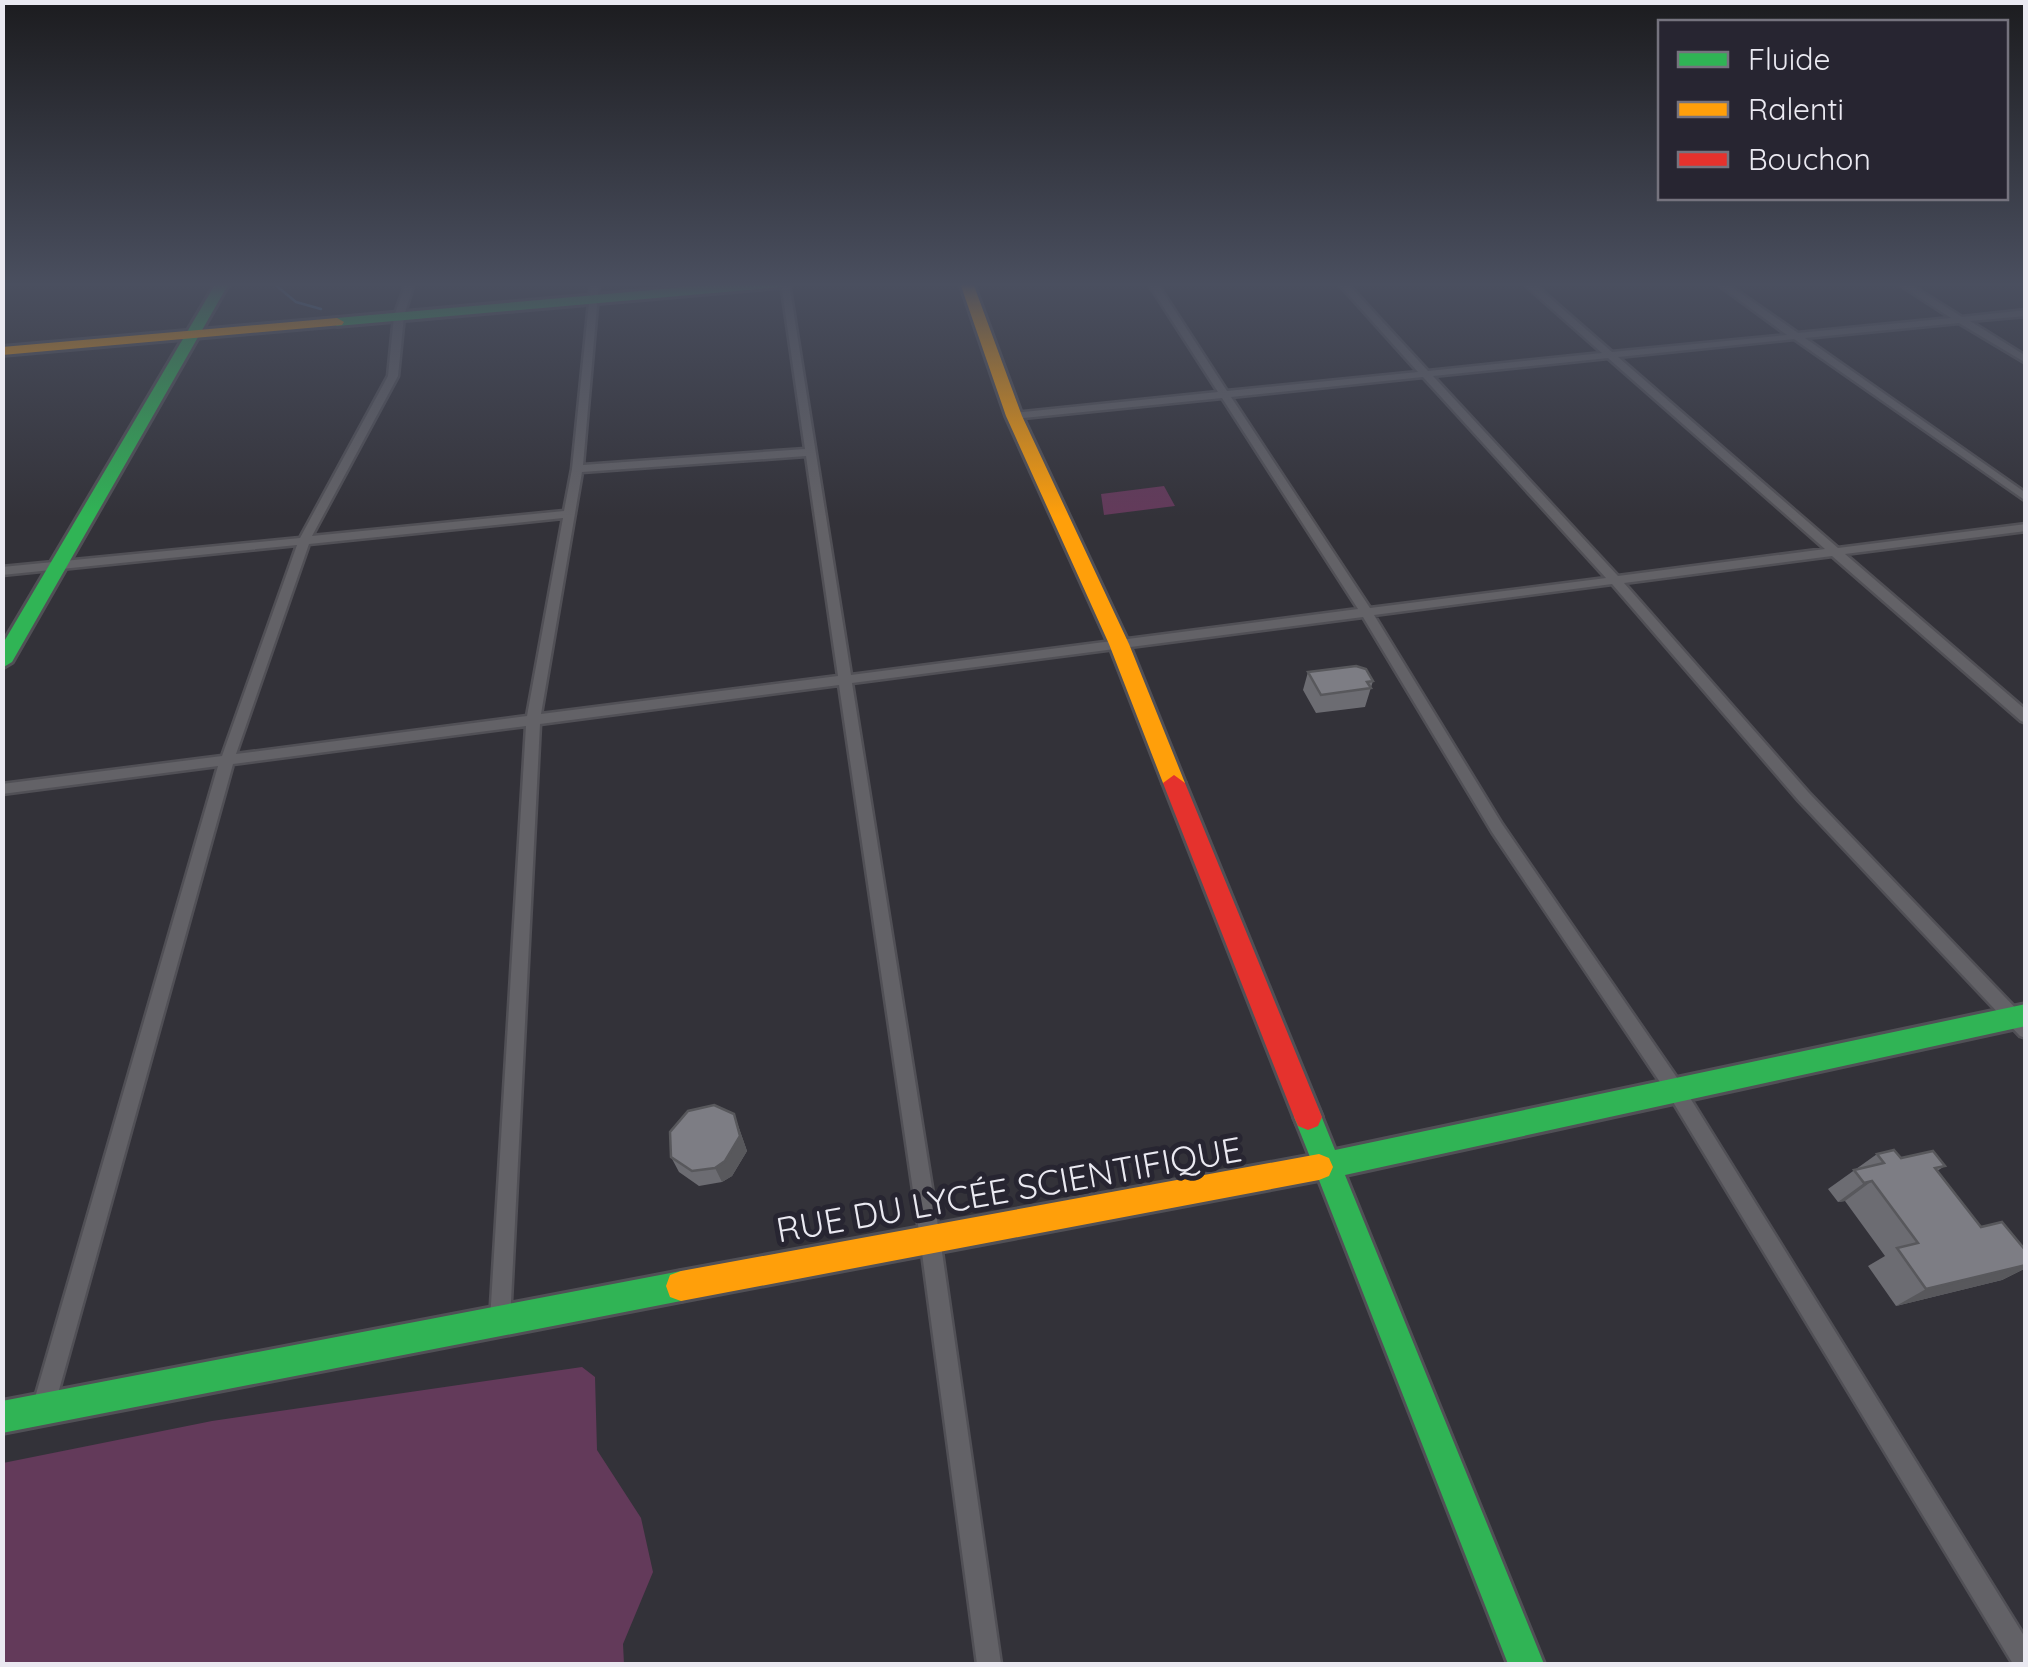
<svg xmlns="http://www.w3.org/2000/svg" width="2028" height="1667" font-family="Quicksand,sans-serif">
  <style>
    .green { fill: #633a5a }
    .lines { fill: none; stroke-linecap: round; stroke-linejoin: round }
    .stream { stroke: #456f99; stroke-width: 2.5 }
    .street-casing { stroke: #515056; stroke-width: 5 }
    .fast-casing { stroke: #515056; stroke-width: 6 }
    .slow-casing { stroke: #515056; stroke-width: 6 }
    .jam-casing { stroke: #515056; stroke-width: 6 }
    .street { fill: #636267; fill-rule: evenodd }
    .fast { fill: #30b455; fill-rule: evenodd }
    .slow { fill: #ff9f0a; fill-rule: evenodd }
    .jam { fill: #e5322d; fill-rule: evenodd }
    .wall { fill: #6c6c72 }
    .shaded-wall { fill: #58585c }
    .building { fill: #7d7d84; stroke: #58585c; stroke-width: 2.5 }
    .labels { text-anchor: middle; stroke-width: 10; stroke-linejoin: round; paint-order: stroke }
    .near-street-label { font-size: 35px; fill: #eae9f1; stroke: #272531 }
  </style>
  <rect width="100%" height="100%" fill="#333239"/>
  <!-- green -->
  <path class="green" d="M1164,486L1175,506L1104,515L1101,494Z
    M582,1367L595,1377L597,1450L641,1518L653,1572L623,1644L624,1664H3V1463L212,1421Z"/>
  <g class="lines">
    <!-- stream -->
    <path class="stream" d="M273,283L296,302L321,309"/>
    <defs>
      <path id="street" d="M406,283H414L404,316L398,376L312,536L564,511L572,469L591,283H599L583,465L805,449L781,283H789L851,675L1358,609L1222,398L1014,419L1009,416L1014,413L1218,392L1148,283H1157L1227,391L1418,372L1338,283H1347L1428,371L1602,353L1523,283H1533L1612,352L1787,335L1716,283H1726L1798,333L1951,318L1897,283H1908L1962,317L2026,310V316L1970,321L2026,356V363L1959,323L1805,338L2026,493V501L1794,339L1618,357L1838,548L2026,524V531L1845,554L2026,710V723L2021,721L1832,556L1624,583L1809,793L2026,1019V1038L2020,1036L1799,801L1612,584L1374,615L1502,824L1682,1085L2026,1639V1664H2013L1670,1097L1492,832L1363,617L852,683L940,1238L1001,1664H977L920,1238L839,685L540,724L510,1321L507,1328L500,1331L493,1328L490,1321L526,726L233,764L54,1408L51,1416L43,1419L35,1416L32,1408L218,766L2,794V784L222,756L297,545L2,575V567L300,538L388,376L394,316ZM1608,358L1825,549L1618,576L1433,376ZM1423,377L1606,578L1370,608L1231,397ZM806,456L838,676L541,714L582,472ZM563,518L527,716L236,754L309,544Z"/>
      <path id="fast" d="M216,283H229L12,662L2,668V645Z
        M731,283H786L780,287L337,326L330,322L337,318Z
        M2026,1004V1026L1345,1175L1544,1664H1508L1319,1180L1309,1176L1305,1167L1310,1157L1294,1117L1298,1108L1308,1104L1318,1108L1335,1150Z
        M681,1271L692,1275L696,1286L692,1297L681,1301L2,1433V1401Z"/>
      <path id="slow" d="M960,283H973L1022,416L1129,644L1185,783L1182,789L1174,791L1163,783L1109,644L1006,416Z
        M337,318L344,322L342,325L2,355V347Z
        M1319,1154L1329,1158L1333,1167L1329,1176L1319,1180L681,1301L670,1297L666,1286L670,1275L681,1271Z"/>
      <path id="jam" d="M1174,775L1185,783L1322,1117L1318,1126L1308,1130L1298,1126L1294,1117L1163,783Z"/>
    </defs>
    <!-- street casing -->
    <use href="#street" class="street-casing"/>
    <!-- fast casing -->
    <use href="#fast" class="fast-casing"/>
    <!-- slow casing -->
    <use href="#slow" class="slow-casing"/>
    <!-- jam casing -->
    <use href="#jam" class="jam-casing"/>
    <!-- street -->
    <use href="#street" class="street"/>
    <!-- fast -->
    <use href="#fast" class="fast"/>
    <!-- slow -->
    <use href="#slow" class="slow"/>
    <!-- jam -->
    <use href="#jam" class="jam"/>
  </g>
  <!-- wall -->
  <path class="wall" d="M1308,672L1373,681L1365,707L1316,713L1303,690Z
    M734,1114L747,1151L732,1176L722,1182L699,1186L679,1172L671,1157Z
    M1877,1154L1945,1166L1937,1171L1981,1227L2026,1251V1268L2002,1280L1896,1306L1868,1266L1885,1256L1845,1201L1838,1202L1828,1189Z"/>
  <!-- shaded-wall -->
  <path class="shaded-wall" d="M734,1114L747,1151L732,1176L722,1182L715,1168Z
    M1872,1181L1845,1201L1838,1202L1864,1183Z
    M2026,1265V1268L2002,1280L1896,1306L1926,1289Z"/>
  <!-- building -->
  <path class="building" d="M1356,666L1366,669L1373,681L1367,682L1371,688L1321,695L1308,672Z
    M714,1105L734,1114L740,1136L725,1161L715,1168L692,1171L671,1157L670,1132L688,1111Z
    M1894,1150L1901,1158L1933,1151L1945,1166L1935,1168L1981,1227L2002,1222L2026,1251V1265L1926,1289L1897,1248L1918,1243L1872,1181L1864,1183L1854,1170L1884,1163L1877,1154Z"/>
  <!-- sky -->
  <linearGradient id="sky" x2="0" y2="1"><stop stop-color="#1c1c1f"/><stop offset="0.55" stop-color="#4a4f5f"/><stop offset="1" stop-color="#4a4f5f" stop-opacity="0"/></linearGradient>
  <rect width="2028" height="517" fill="url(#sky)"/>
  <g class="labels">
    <!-- near-street labels -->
    <g class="near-street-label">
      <text transform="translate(1009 1190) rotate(-10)" y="12">RUE DU LYCÉE SCIENTIFIQUE</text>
    </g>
  </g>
  <!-- border -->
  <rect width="2028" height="1667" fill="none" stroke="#eae9f1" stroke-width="10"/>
  <!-- legend -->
  <rect x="1658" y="20" width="350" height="180" fill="#272531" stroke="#75737e" stroke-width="2.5"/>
  <rect x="1678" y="52" width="50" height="15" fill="#30b455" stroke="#75737e" stroke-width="2.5"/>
  <text x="1748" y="70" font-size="30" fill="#eae9f1">Fluide</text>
  <rect x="1678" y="102" width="50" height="15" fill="#ff9f0a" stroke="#75737e" stroke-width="2.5"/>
  <text x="1748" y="120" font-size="30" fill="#eae9f1">Ralenti</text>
  <rect x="1678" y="152" width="50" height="15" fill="#e5322d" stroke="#75737e" stroke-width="2.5"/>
  <text x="1748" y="170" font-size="30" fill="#eae9f1">Bouchon</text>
</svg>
